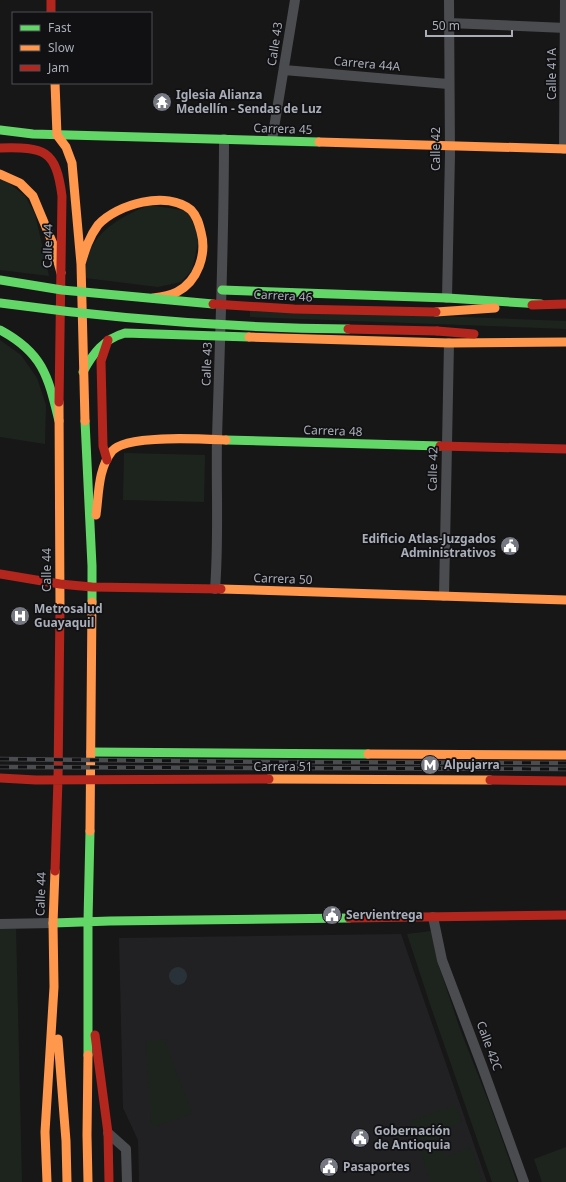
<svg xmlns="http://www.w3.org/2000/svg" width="566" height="1182" font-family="'Noto Sans',sans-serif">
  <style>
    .built { fill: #212123 }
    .green { fill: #1d241e }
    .water { fill: #2a3239 }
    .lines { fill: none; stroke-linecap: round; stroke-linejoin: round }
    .street { stroke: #4b4c50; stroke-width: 10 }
    .fast { stroke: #63d668; stroke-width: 9 }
    .slow { stroke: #ff974d; stroke-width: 9 }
    .jam { stroke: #b3261e; stroke-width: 9 }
    .rail-casing { stroke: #4b4c4f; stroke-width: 4.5 }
    .rail { stroke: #111113; stroke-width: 3; stroke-dasharray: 9; stroke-linecap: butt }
    .fast-bridge { stroke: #63d668; stroke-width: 9 }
    .jam-bridge { stroke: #b3261e; stroke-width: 9 }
    .labels { text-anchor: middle; stroke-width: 3.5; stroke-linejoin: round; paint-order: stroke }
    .street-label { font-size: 12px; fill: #a8adb8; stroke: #111113 }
    .poi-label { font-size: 12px; font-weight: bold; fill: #a8adb8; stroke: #111113; text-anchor: start }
  </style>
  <rect width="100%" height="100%" fill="#171717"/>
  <!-- built -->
  <path class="built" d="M401,934L487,1182H139L138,1140L123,1108L119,938Z"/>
  <!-- green -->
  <path class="green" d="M0,176L25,196L35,214L49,276L0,270Z
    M149,205L188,211L199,238L192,270L181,282L158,287L85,278C86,271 86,261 89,253C99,228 125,215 149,205Z
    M250,309L566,321V329L250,317Z
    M0,340L21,355L37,378L46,405L45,444L0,437Z
    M124,453L205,455L204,502L123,500Z
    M0,929H16L22,1182H0Z
    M431,931L440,969L460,1029L491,1108L517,1182H492L430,1004L407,934Z
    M164,1039L192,1113L151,1128L146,1041Z
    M455,1105L462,1122L438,1133L446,1157L471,1147L483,1182H430L411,1121Z
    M566,1147V1182H542L534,1159Z"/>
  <!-- water -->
  <path class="water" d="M169 976a9 9 0 1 1 18 0a9 9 0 1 1-18 0Z"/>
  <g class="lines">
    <!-- street -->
    <path class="street" d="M449,23L566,28
      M284,70L448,84
      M272,140L295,0
      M564,149L565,0
      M447,298L450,154L449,0
      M215,589C219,539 216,489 217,438C220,339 224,239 224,139
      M444,596L449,343
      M433,917L442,960L482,1066L524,1182
      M0,924L53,923
      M108,1133L126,1149L127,1182"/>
    <!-- fast -->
    <path class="fast" d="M0,130L33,134L319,142
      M222,290L447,298L541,304
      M0,330C43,353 48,376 59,421
      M83,372C93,353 104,339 125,333L249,337
      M85,421L92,566V602
      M226,440L440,446
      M91,752L368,754
      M53,923L110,921L349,918
      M88,1055V921L90,831"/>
    <!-- slow -->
    <path class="slow" d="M55,83L57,135L66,147L72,163L81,264L85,421
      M319,142L566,149
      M0,174L20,183L33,196L53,244L61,273
      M81,264C85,250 89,237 98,225C117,204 167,190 191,210C197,216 199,224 201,232C207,254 198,281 177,292C169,296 161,297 153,298
      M436,312L495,308
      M249,337L449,343L566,342
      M59,402L60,608
      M96,515C99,493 98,469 112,451C126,434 204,439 226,440
      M221,589L566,600
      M368,754L566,755
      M269,779L490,780
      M90,831L92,602
      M58,1039L66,1141L67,1182
      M47,1182L45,1132L54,987L53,923L55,871
      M88,1182L87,1135L88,1055"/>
    <!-- jam -->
    <path class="jam" d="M51,0V13
      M0,148C44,147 56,149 62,196L59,402
      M532,305L566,304
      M437,331L474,334
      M440,446L566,449
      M107,460L103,446L101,361L108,340
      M0,574L60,584L92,587L221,589
      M0,778L36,780L269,779
      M490,780L566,781
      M55,871L58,779L60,608
      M349,918L566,915
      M95,1035L108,1133L109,1182"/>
    <defs>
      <path id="rail" d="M0,759L287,762L566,763
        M0,767L566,769"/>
    </defs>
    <!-- rail casing -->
    <use href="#rail" class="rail-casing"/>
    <!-- rail -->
    <use href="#rail" class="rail"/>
    <!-- fast-bridge -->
    <path class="fast-bridge" d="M0,280L62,290L213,304
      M0,303C116,319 231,328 348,329"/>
    <!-- jam-bridge -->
    <path class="jam-bridge" d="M213,304L294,309L436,312
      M348,329L437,331"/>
  </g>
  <!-- icons -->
  <defs>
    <symbol id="temple-disc" viewBox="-11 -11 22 22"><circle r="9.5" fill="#757880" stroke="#111113"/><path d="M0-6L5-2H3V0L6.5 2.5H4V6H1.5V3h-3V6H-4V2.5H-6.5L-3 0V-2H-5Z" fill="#fff"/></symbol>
    <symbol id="civic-disc" viewBox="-11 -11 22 22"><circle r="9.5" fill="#757880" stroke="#111113"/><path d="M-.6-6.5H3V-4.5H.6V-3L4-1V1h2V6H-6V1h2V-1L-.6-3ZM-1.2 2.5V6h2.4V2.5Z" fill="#fff"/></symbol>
    <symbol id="hospital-disc" viewBox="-11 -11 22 22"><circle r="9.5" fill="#757880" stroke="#111113"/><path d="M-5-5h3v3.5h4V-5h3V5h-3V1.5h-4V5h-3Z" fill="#fff"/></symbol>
    <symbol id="metro-disc" viewBox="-11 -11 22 22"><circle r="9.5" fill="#757880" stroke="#111113"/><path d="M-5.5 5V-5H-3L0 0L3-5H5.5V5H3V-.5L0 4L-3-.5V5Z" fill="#fff"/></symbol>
  </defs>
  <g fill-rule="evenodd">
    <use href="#temple-disc" x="151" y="91" width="22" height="22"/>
    <use href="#civic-disc" x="499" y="535" width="22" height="22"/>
    <use href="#hospital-disc" x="9" y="605" width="22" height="22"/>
    <use href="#metro-disc" x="419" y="754" width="22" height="22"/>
    <use href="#civic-disc" x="321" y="904" width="22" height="22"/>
    <use href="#civic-disc" x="349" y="1127" width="22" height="22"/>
    <use href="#civic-disc" x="318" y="1156" width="22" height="22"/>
  </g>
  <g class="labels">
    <!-- street labels -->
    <g class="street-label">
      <text transform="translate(275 44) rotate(-81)" y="4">Calle 43</text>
      <text transform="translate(367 64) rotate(5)" y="4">Carrera 44A</text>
      <text transform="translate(552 74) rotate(-90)" y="4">Calle 41A</text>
      <text transform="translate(283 129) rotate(2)" y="4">Carrera 45</text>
      <text transform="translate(436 149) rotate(-90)" y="4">Calle 42</text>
      <text transform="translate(48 246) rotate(-89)" y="4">Calle 44</text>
      <text transform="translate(283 296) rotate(3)" y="4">Carrera 46</text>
      <text transform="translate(207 364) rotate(-88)" y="4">Calle 43</text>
      <text transform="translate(333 431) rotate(2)" y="4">Carrera 48</text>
      <text transform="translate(433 469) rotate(-89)" y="4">Calle 42</text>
      <text transform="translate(47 570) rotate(-90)" y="4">Calle 44</text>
      <text transform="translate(283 579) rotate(2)" y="4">Carrera 50</text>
      <text x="283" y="771">Carrera 51</text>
      <text transform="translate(41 894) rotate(-88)" y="4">Calle 44</text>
      <text transform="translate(489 1046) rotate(70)" y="4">Calle 42C</text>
    </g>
    <!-- poi labels -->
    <g class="poi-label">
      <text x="176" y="99">Iglesia Alianza<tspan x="176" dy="14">Medellín - Sendas de Luz</tspan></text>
      <text x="496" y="543" text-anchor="end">Edificio Atlas-Juzgados<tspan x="496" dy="14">Administrativos</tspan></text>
      <text x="34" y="613">Metrosalud<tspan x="34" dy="14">Guayaquil</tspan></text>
      <text x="444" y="769">Alpujarra</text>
      <text x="346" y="919">Servientrega</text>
      <text x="374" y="1135">Gobernación<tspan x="374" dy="14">de Antioquia</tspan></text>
      <text x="343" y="1171">Pasaportes</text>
    </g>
  </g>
  <!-- legend -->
  <rect x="12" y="12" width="140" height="72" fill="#111113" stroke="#4d4f55"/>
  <rect x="20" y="25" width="20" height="6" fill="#63d668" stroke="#4d4f55"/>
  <text x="48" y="32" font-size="12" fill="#a8adb8">Fast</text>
  <rect x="20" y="45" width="20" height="6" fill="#ff974d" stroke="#4d4f55"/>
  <text x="48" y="52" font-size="12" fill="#a8adb8">Slow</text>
  <rect x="20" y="65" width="20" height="6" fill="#b3261e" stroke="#4d4f55"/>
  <text x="48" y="72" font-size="12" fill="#a8adb8">Jam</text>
  <!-- scale -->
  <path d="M426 30v6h86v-6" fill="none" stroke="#a8adb8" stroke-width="2"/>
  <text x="432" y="30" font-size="12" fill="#a8adb8" stroke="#111113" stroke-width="3" paint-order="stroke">50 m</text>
</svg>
